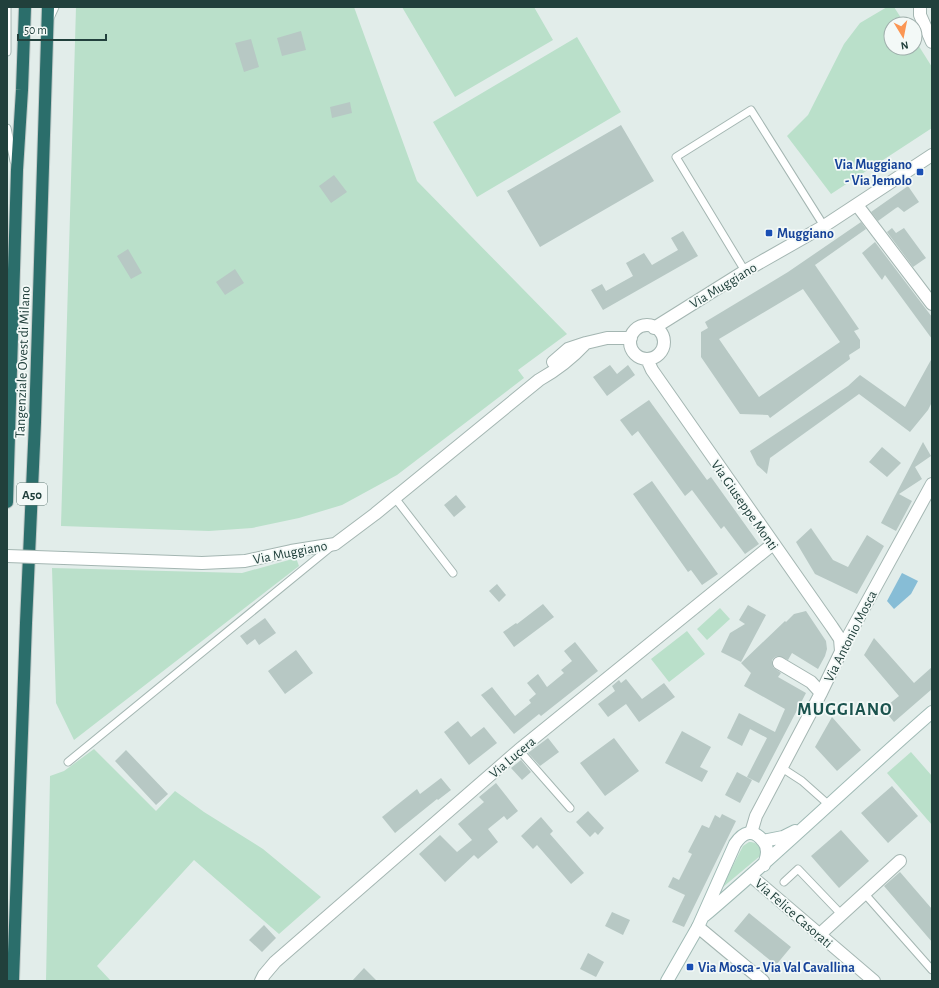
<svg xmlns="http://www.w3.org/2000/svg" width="939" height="988" font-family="'Alegreya Sans',sans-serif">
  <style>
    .green { fill: #bae0ca }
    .water { fill: #87bdd6 }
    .building { fill: #b7c8c4; fill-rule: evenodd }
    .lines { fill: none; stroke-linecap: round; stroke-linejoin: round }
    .lane-casing { stroke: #a4b6b2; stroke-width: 9 }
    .street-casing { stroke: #a4b6b2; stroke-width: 14 }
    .secondary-casing { stroke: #a0bab5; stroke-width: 14 }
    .highway-casing { stroke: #c1cac8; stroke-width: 14 }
    .lane { stroke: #fff; stroke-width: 7 }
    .street { stroke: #fff; stroke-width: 12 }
    .secondary { stroke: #fff; stroke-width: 12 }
    .highway { stroke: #2b6e6b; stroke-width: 12 }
    .street-bridge-casing { stroke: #a4b6b2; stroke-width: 14; stroke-linecap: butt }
    .street-bridge { stroke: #fff; stroke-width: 12 }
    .transit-dot { fill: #1a4fb4; stroke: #f3f9f7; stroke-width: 1.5 }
    .labels { text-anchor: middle; stroke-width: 3.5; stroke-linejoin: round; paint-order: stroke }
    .shield { fill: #f3f9f7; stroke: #607874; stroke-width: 1 }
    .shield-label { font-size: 13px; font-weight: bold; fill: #21403c }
    .transit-label { font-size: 14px; font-weight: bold; fill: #164399; stroke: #f3f9f7; text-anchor: start }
    .street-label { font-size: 14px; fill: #21403c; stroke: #f3f9f7 }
    .district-label { font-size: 18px; font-weight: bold; letter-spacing: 1px; fill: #1b534e; stroke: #f3f9f7 }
  </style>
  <rect width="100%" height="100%" fill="#e2edea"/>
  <!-- green -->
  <path class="green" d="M76,7H354L417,181L567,334L518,370L524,378L397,475L342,505L299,518L252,528L209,531L61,526Z
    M402,7H534L553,40L455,97Z
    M887,7H894L905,24H891V48H915V40L932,67V128L831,194L787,136L808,115L844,44L860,23Z
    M577,37L621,112L477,197L433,122Z
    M296,558L299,566L74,740L56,703L52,568L242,573Z
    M720,608L730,619L707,640L697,629Z
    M687,631L705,654L669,682L651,659Z
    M94,749L156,811L175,791L204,812L263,849L321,897L279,934L194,860L97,966L111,981H46L50,776L64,771Z
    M911,752L932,776V825L887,773Z
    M749,842C755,842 759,844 761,851L760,856L723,887V885L743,846Z"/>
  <!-- water -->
  <path class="water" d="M902,573L918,581L911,594L894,609L887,601Z"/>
  <!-- building -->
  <path class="building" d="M301,31L306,50L282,56L277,38Z
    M251,39L259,67L244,72L235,43Z
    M350,102L352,113L332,118L330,107Z
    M621,125L654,181L540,247L507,191Z
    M334,175L347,192L331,203L319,186Z
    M908,186L919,202L904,212L898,207L896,208L878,221L871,212Z
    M861,222L866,229L815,265L859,329L854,331L860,340V348L849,355L850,359L770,418L768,415L740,414L701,357V332L708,328L705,322L788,272ZM803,289L840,342L759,397L719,339Z
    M892,228L896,233L904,228L926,258L913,267L887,232Z
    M683,231L698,256L603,310L591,290L602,284L606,291L633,276L626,263L644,253L652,265L678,250L671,238Z
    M875,242L932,317V339L885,275L882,280L862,253Z
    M128,249L142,273L131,279L117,256Z
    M235,269L244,283L225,295L216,282Z
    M932,358V402L928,410L910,432L859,394L770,458L767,474L757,465L750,451L848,386L860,375L905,407Z
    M610,365L617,374L628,365L635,375L607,396L593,377Z
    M649,400L707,480L711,477L759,544L745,554L724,526L721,529L692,490L685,496L638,431L632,436L620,420Z
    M923,442L931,456L915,467L922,479L899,494L912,501L896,531L881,523Z
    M882,447L901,463L887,477L869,462Z
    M652,481L718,574L702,585L691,570L688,572L633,494Z
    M456,495L466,507L454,517L444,505Z
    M811,528L833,560L848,567L867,535L884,546L857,594L815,574L796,542Z
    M497,584L506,595L499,602L489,591Z
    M543,604L554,617L514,647L503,632L516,623L517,624Z
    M748,605L766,615L741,662L721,652L730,633L745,624L739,620Z
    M806,611L826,641L827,649L825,656L818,669L792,653L788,660L779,656L775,657L772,660L773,667L781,673L778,677L806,693L759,783L747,777L767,738L750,729L742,746L727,738L739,713L775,732L785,709L744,686L751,673L741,663L785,621L786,622L794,614Z
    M265,618L276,633L259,645L255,639L247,645L240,636Z
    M874,638L914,683L932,667V689L894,722L883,709L899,696L864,655Z
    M575,642L598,671L541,716L539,714L514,734L481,695L492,687L515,716L531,703L529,700L536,694L527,683L538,674L547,687L564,673L561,670L572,661L564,651Z
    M296,650L313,673L285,694L268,671Z
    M626,679L642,699L664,683L675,697L639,722L626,704L608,717L598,704L615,691L612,686L619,680L621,683Z
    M832,717L861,750L837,771L815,747Z
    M458,721L471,737L484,727L497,743L469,765L444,732Z
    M682,731L711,747L700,767L708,771L702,782L665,763Z
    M548,738L559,752L540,766L528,753Z
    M614,738L639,771L605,796L580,763Z
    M126,750L168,794L156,805L115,761Z
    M521,760L531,772L522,780L511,768Z
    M737,772L752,780L740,803L725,795Z
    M441,778L451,790L438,800L437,799L395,833L382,817L417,789L420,794Z
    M496,783L518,811L507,820L504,816L488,829L498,842L478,859L474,855L445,882L419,854L440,835L457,852L472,840L458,824L484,802L479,797Z
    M892,786L918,816L888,843L861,813Z
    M588,811L604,828L598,835L595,832L590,837L576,822Z
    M722,814L736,821L684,927L672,922L685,895L668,887L673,877L679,880L692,854L688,852L702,825L709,828L715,815L720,818Z
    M541,817L553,831L550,834L584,873L571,884L537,845L533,849L521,836Z
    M841,830L869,861L839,888L811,856Z
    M900,872L932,909V942L884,886Z
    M612,912L630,920L623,935L605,926Z
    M749,913L791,947L776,965L734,931Z
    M264,925L276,938L262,952L249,940Z
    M588,953L604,962L596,977L580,969Z
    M364,968L377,981H352Z"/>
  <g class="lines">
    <defs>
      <path id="lane" d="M50,18L55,7
        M7,52V7
        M7,128L14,161
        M745,271L676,157L751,110L824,226
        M395,498L453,573
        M519,750L570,808
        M68,762L332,546
        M782,768L802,781L829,805
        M784,882L798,869L841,914
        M864,893L932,970"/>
      <path id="street" d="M920,7V15L932,42
        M857,205L932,304
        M630 342a17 17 0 1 1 34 0a17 17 0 1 1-34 0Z
        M654,328L745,271L824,226L932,155
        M647,359L652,370L832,627L840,639L841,651
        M553,362L568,349L586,343L607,338H631
        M64,558L202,563L245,561L291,551L335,544L375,514L539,380C557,370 572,358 586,343
        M779,663L811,682L821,693
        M751,833L756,816L821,693L849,635L932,484
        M751,876L874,981
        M698,927L763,981
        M819,935L900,861
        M261,981L264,975L275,962L519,750L773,544"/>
      <path id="secondary" d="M763,841L783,837L795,831
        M704,916C782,850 855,779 932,712
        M667,981L698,927L735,844C743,832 753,828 763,841C766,844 767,848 767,852C767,857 765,861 764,865"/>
      <path id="highway" d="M7,502L17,170L22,90L25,7
        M13,981L26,623L35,422L48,7"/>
    </defs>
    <!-- lane casing -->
    <use href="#lane" class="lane-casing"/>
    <!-- street casing -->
    <use href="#street" class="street-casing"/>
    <!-- secondary casing -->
    <use href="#secondary" class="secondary-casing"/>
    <!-- highway casing -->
    <use href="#highway" class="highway-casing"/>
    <!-- lane -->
    <use href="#lane" class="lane"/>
    <!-- street -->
    <use href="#street" class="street"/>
    <!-- secondary -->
    <use href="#secondary" class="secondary"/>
    <!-- highway -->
    <use href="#highway" class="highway"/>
    <defs>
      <path id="street-bridge" d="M7,556L64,558"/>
    </defs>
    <!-- street-bridge casing -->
    <use href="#street-bridge" class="street-bridge-casing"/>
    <!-- street-bridge -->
    <use href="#street-bridge" class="street-bridge"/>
  </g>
  <!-- markers -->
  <g class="transit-dot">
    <rect x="916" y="168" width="8" height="8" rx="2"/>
    <rect x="765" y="229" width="8" height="8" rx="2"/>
    <rect x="686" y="963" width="8" height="8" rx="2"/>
  </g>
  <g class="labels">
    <!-- shield labels -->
    <rect class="shield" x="17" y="483" width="30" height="22" rx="3"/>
    <g class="shield-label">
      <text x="32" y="499">A50</text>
    </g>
    <!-- transit labels -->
    <g class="transit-label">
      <text x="912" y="169" text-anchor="end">Via Muggiano<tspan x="912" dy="16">- Via Jemolo</tspan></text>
      <text x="777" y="238">Muggiano</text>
      <text x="698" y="972">Via Mosca - Via Val Cavallina</text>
    </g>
    <!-- street labels -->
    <g class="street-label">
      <text transform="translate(723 285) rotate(-31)" y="5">Via Muggiano</text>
      <text transform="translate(22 362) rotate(-88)" y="5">Tangenziale Ovest di Milano</text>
      <text transform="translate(745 505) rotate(55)" y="5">Via Giuseppe Monti</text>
      <text transform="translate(290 552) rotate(-11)" y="5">Via Muggiano</text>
      <text transform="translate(850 636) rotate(-63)" y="5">Via Antonio Mosca</text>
      <text transform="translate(512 757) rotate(-40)" y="5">Via Lucera</text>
      <text transform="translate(794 913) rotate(41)" y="5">Via Felice Casorati</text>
    </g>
    <!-- district labels -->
    <g class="district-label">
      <text x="845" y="715">MUGGIANO</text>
    </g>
  </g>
  <!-- border -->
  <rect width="939" height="988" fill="none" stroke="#21403c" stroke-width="16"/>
  <!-- north arrow -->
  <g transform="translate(903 36) rotate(170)"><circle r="19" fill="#f3f9f7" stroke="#9fafac"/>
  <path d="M0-3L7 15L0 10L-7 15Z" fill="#fb9653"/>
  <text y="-6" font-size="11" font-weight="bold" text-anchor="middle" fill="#21403c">N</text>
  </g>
  <!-- scale -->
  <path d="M18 34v6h88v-6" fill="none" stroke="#21403c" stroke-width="2"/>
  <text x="24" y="34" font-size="12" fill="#21403c" stroke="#f3f9f7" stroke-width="3" paint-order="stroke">50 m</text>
</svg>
